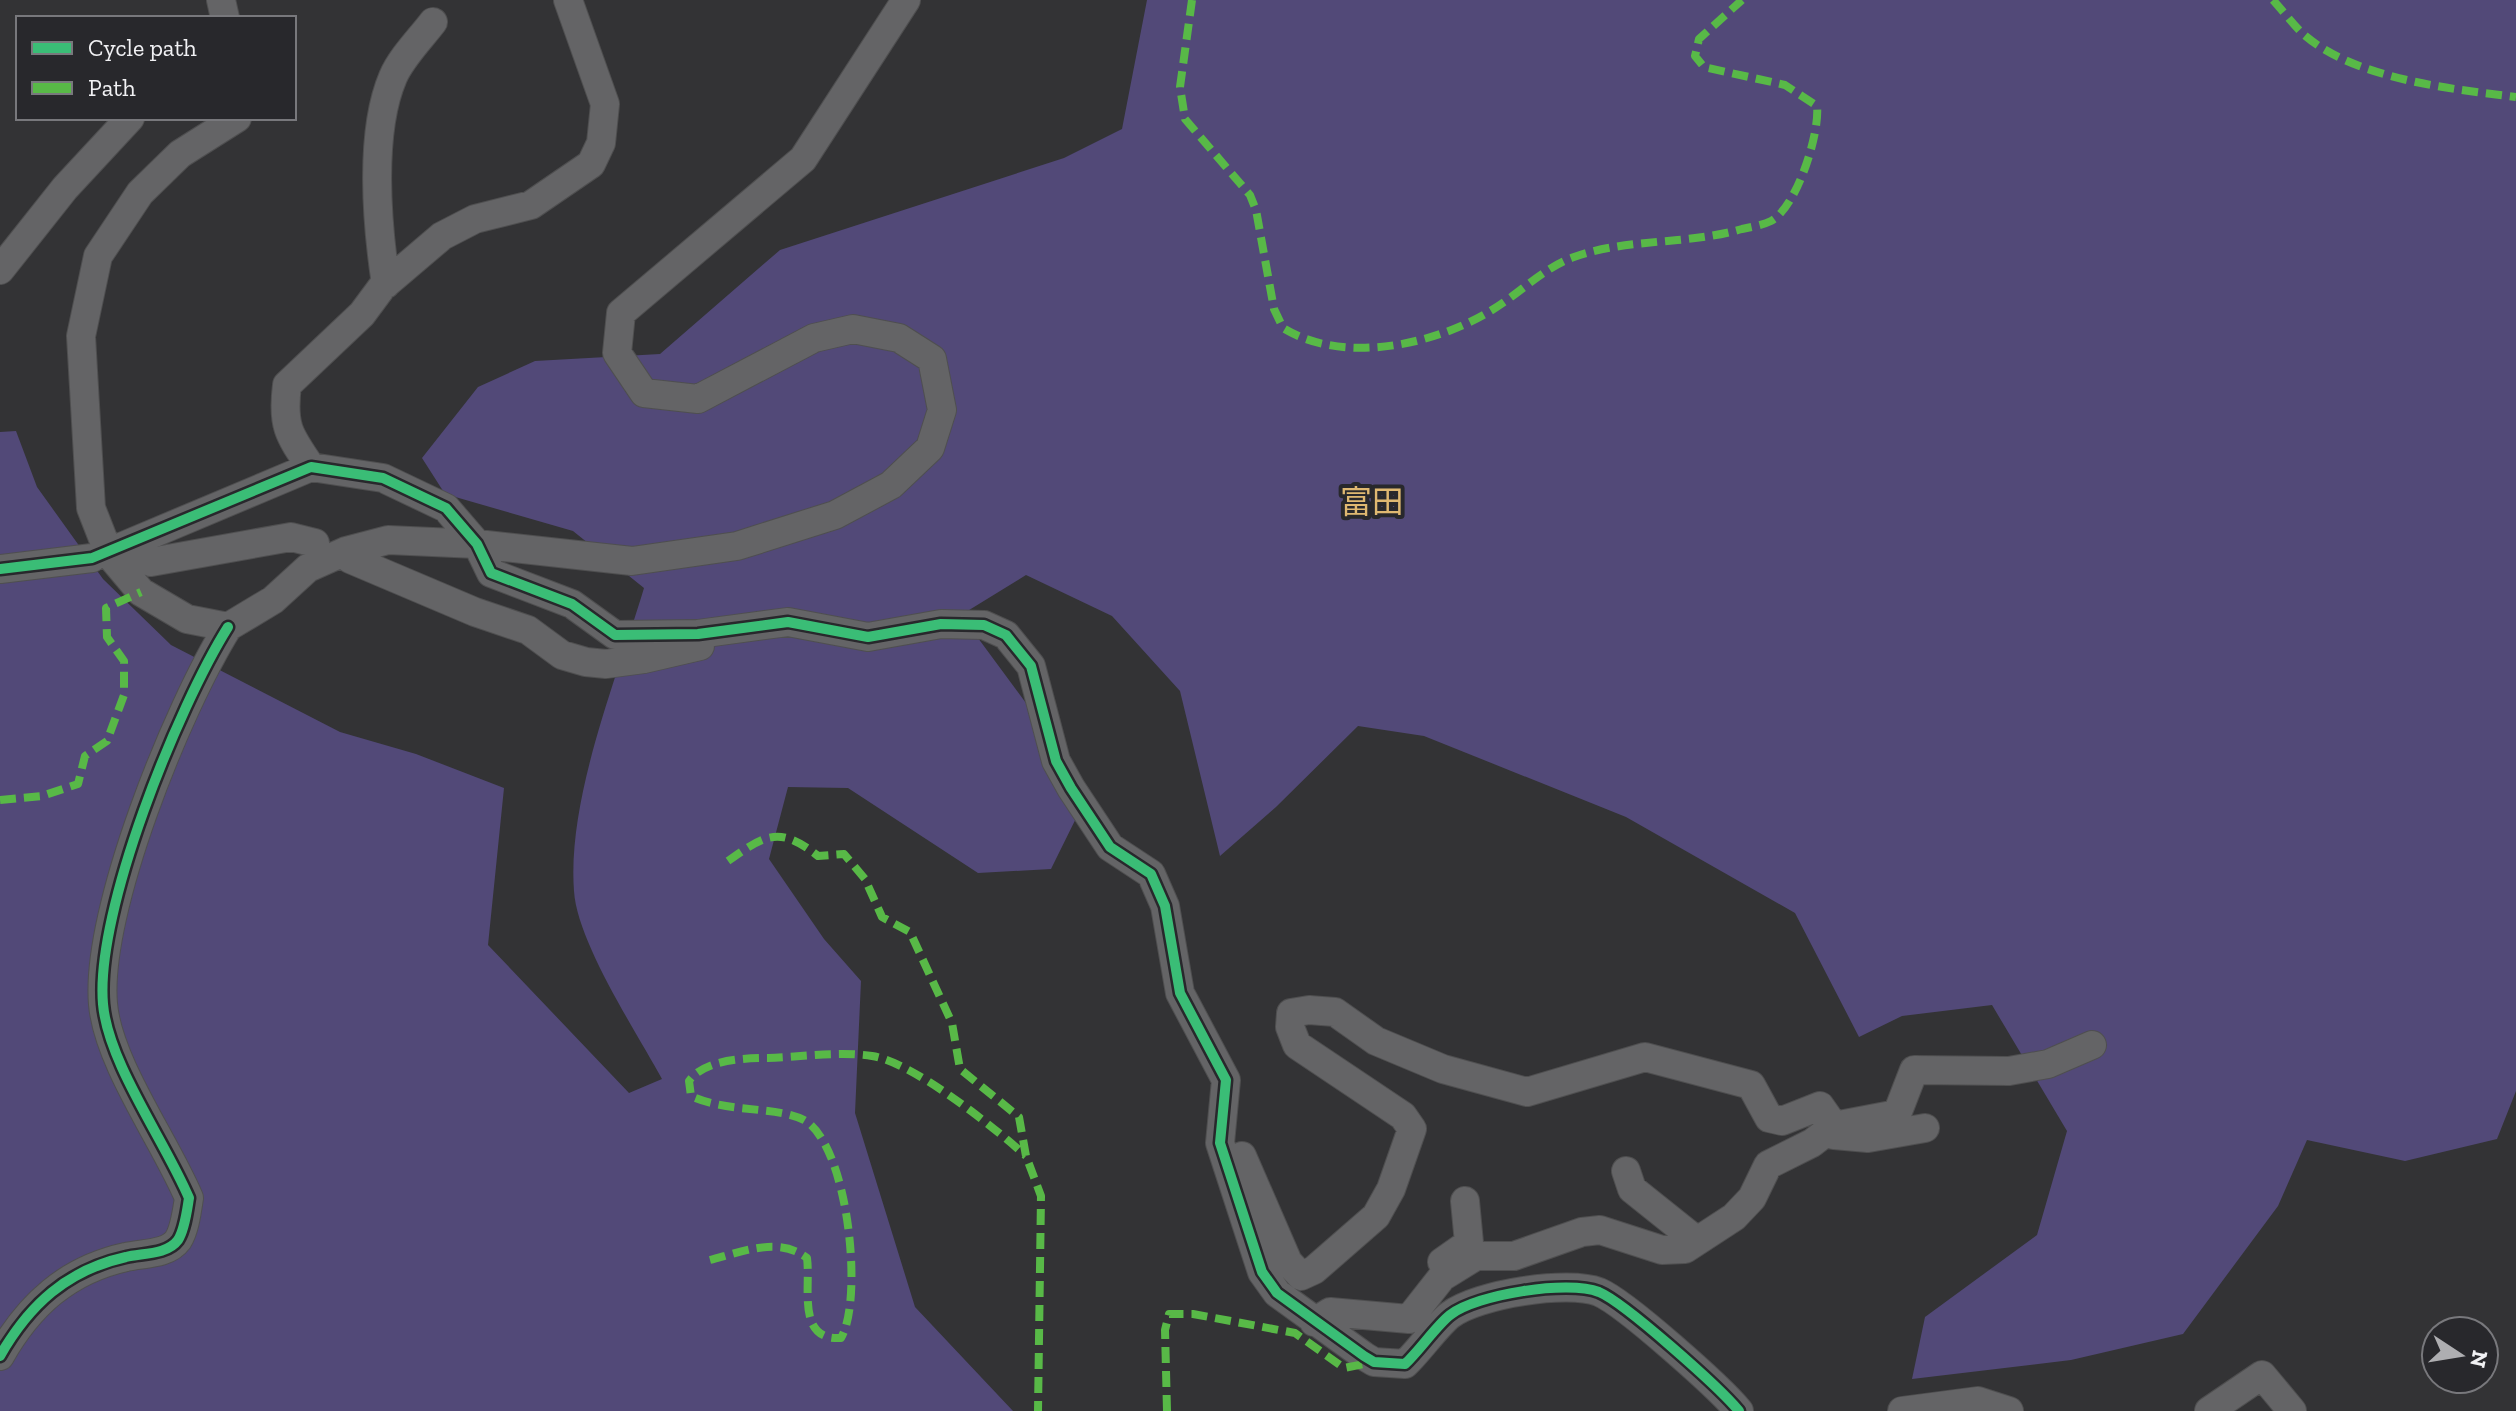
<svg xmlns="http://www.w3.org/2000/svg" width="2516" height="1411" font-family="'Zilla Slab','Noto Sans JP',serif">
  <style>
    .green { fill: #524978 }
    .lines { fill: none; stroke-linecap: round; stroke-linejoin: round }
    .minor-casing { stroke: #4f4f50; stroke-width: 30 }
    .minor { stroke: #646466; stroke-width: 28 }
    .quiet { stroke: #58b947; stroke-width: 8; stroke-dasharray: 16 8; stroke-linecap: butt }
    .cycleway-casing { stroke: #28282c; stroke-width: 15 }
    .cycleway { stroke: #3abd76; stroke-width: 10 }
    .labels { text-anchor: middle; stroke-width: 8; stroke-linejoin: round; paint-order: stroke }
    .quarter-label { font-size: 32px; fill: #dfb871; stroke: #28282c }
  </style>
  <rect width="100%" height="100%" fill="#333335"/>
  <!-- green -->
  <path class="green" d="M1147,0H2516V1091L2497,1139L2405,1161L2307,1140L2278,1206L2183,1334L2071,1360L1912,1379L1925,1317L2037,1235L2067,1131L1992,1005L1902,1016L1859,1037L1795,913L1626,817L1424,736L1358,726L1276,807L1220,856L1180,691L1112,616L1026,575L961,615L1090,790L1051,869L978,873L848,788L788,787L769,859L824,939L861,981L855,1113L915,1307L1013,1411H0V432L16,431L37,487L103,579L171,645L340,732L416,754L504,788L488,945L629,1093L662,1079C637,1033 577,942 574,891C567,798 617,678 644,588L573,531L445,494L422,458L478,387L535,361L660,354L780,250L1064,158L1122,129Z"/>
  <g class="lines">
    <defs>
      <path id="minor" d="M221,0L225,18
        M237,118L180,154L140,193L98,256L81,336L91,508L109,554L141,592L187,619L228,627L273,600L308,568L346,551L388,540L477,544L632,561L737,546L835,515L891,485L930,448L942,410L932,359L899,338L853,329L814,338L698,399L644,393L617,353L621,313L803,159L906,0
        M0,270L65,188L130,118
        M386,284C377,225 369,133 393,77C401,58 420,39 433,22
        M311,467C288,434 282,425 287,385L362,314L382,287L442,236L475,219L531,205L591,164L601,143L605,104L568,0
        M134,542L151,562L291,537L315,543
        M121,547L311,467L383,478L446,508L477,544L491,573L572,604L615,635L698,634L788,622L868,637L941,624L984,625L1006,635L1031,666L1056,761L1071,788L1110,847L1151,874L1165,906L1180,993L1226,1080L1220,1143L1262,1272L1277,1293L1364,1356L1374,1362L1405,1364C1419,1351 1437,1325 1450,1315C1477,1294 1568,1280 1599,1292C1625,1303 1719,1387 1739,1411
        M350,559L475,612L528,630L562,655L586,662L606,664L644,659L700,646
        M0,569L92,558
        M1242,1156L1288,1262L1301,1276L1314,1270L1376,1216L1391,1189L1412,1129L1403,1116L1297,1045L1290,1027L1291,1013L1309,1010L1335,1012L1376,1041L1443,1069L1527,1092L1645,1057L1751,1085L1769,1118L1782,1121L1820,1106L1834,1126V1135L1868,1138L1925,1128
        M1626,1171L1632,1189L1697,1241
        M1442,1262L1469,1243L1465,1201
        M1314,1322L1330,1312L1409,1319L1442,1277L1476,1256H1514L1582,1232L1600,1230L1662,1250L1685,1249L1734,1217L1752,1198L1768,1165L1812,1143L1834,1126L1897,1114L1914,1070L2009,1071L2048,1064L2092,1045
        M0,1356C29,1305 67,1270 126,1257C142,1253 167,1255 178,1240C185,1229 187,1210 189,1198C165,1141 108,1063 103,1004C95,911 178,707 228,627
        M1902,1411L1978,1401L2009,1411
        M2209,1411L2262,1375L2292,1411"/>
    </defs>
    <!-- minor casing -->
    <use href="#minor" class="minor-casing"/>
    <!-- minor -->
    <use href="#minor" class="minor"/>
    <!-- quiet -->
    <path class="quiet" d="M1192,0L1180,87L1185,119L1250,195L1256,210L1274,309L1283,328C1343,365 1435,345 1492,310C1519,294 1543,268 1574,257C1627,238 1687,245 1742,229C1751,227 1763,225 1771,221C1797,207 1820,133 1817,106L1785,85L1704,67L1695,56L1699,39L1742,0
      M2273,0C2283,11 2292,23 2302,33C2353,79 2451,89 2516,97
      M0,800L42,796L78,784L85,756L107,741L124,695V661L107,637L106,608L141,592
      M728,861C765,835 779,825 818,856L844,854L865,879L882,917L910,932L952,1023L960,1069L1019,1117L1026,1156L1041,1196L1038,1411
      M710,1260C741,1252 779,1236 807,1258C811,1287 796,1341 841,1338C864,1299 848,1144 804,1120C777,1106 728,1113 691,1096L689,1081C704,1060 742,1058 768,1058C801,1057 839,1051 872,1056C913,1062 995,1128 1026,1156
      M1167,1411L1165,1330L1169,1314H1193L1295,1333L1344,1368L1374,1362"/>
    <defs>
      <path id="cycleway" d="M0,569L92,558L311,467L383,478L446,508L477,544L491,573L572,604L615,635L698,634L788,622L868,637L941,624L984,625L1006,635L1031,666L1056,761L1071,788L1110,847L1151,874L1165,906L1180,993L1226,1080L1220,1143L1262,1272L1277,1293L1364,1356L1374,1362L1405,1364C1419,1351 1437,1325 1450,1315C1477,1294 1568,1280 1599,1292C1625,1303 1719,1387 1739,1411
        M0,1356C29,1305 67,1270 126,1257C142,1253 167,1255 178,1240C185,1229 187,1210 189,1198C165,1141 108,1063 103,1004C95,911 178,707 228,627"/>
    </defs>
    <!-- cycleway casing -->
    <use href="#cycleway" class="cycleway-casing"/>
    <!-- cycleway -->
    <use href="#cycleway" class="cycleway"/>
  </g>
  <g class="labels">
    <!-- quarter labels -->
    <g class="quarter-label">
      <text x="1372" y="513">富田</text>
    </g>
  </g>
  <!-- legend -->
  <rect x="16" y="16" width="280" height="104" fill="#28282c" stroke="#78787c" stroke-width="2"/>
  <rect x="32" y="42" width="40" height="12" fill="#3abd76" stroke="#78787c" stroke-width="2"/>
  <text x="88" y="56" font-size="24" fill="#f1f1f4">Cycle path</text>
  <rect x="32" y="82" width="40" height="12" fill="#58b947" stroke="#78787c" stroke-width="2"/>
  <text x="88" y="96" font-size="24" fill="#f1f1f4">Path</text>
  <!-- north arrow -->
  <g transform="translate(2460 1355) rotate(102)"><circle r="38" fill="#28282c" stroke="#78787c" stroke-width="2"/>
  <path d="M0-6L14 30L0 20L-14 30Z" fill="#aeaeb1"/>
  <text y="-12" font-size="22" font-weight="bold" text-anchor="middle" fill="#f1f1f4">N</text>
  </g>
</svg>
